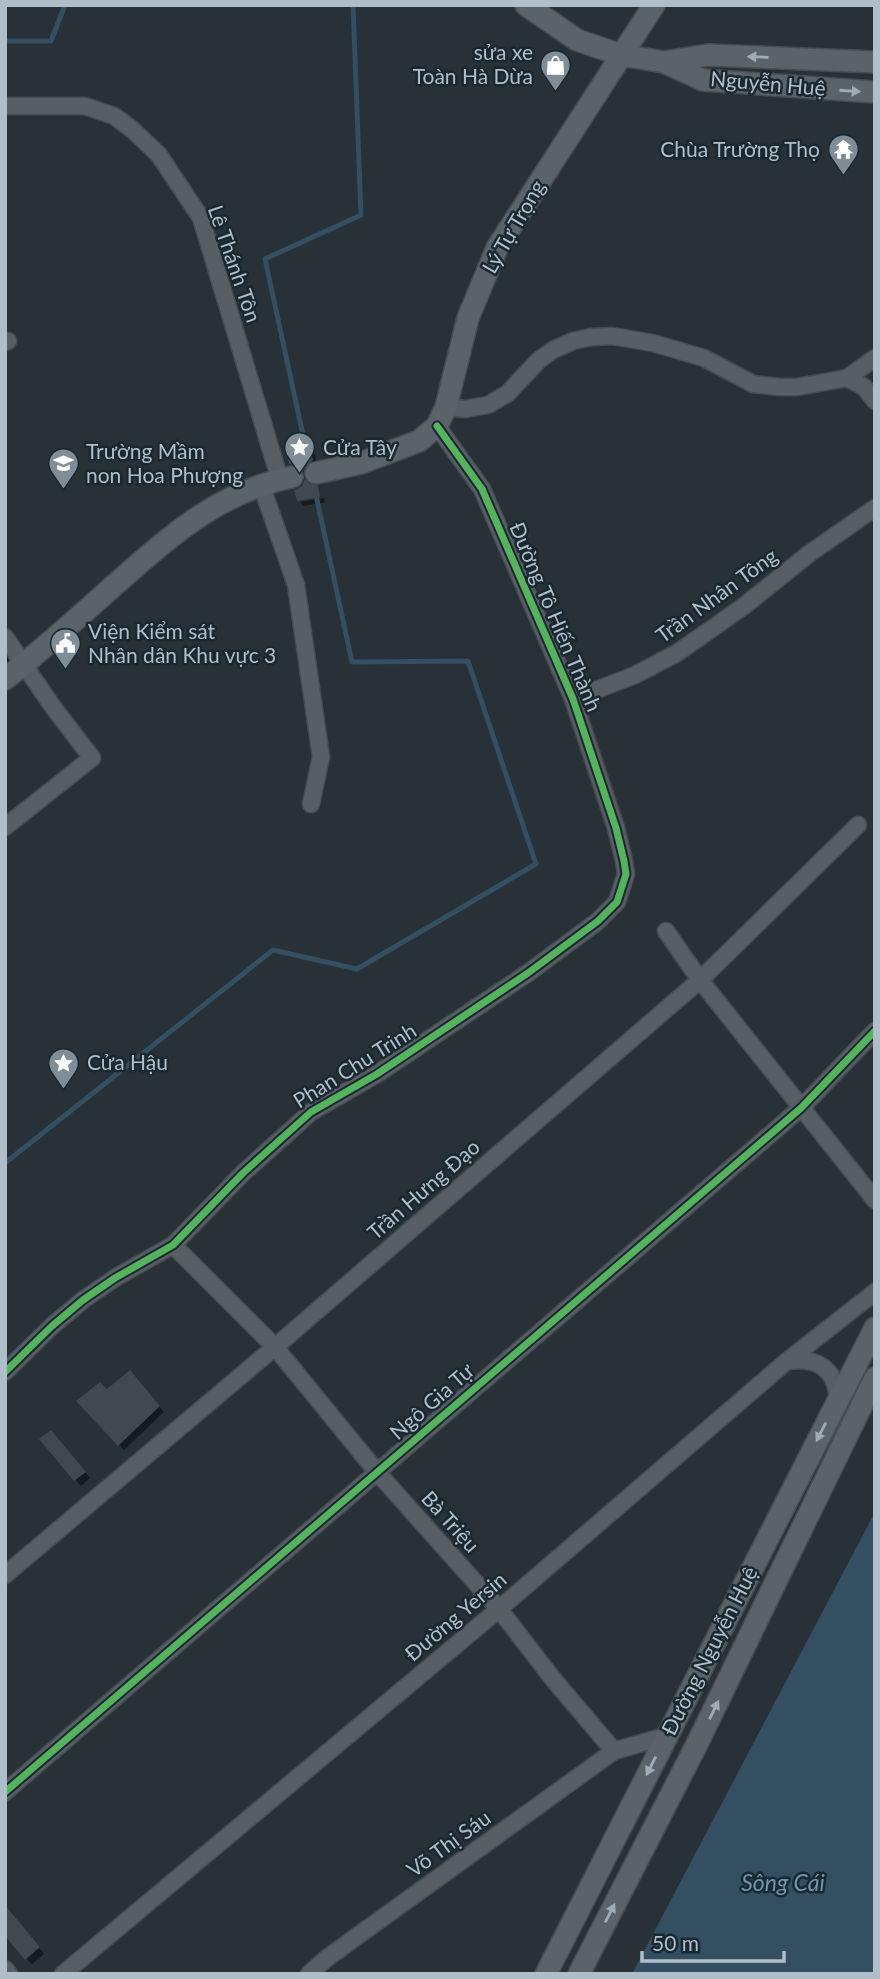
<svg xmlns="http://www.w3.org/2000/svg" width="880" height="1979" font-family="Lato,sans-serif">
  <style>
    .water { fill: #334f61 }
    .shadow { fill: #0007 }
    .lines { fill: none; stroke-linecap: round; stroke-linejoin: round }
    .stream { stroke: #334f61; stroke-width: 5 }
    .building { fill: #41494e }
    .street-casing { stroke: #464d51; stroke-width: 19 }
    .secondary-casing { stroke: #464d51; stroke-width: 24 }
    .street { stroke: #585f64; stroke-width: 16 }
    .secondary { stroke: #5b636a; stroke-width: 21 }
    .cycleway-casing { stroke: #1a2832; stroke-width: 11 }
    .cycleway { stroke: #56b35d; stroke-width: 7 }
    .oneway { fill: #9facb6 }
    .labels { text-anchor: middle; stroke-width: 5; stroke-linejoin: round; paint-order: stroke }
    .poi-label { font-size: 21px; fill: #b0bec9; stroke: #1a2832; text-anchor: start }
    .street-label { font-size: 21px; fill: #b0bec9; stroke: #1a2832 }
    .water-label { font-size: 23px; font-style: italic; fill: #6f96ae; stroke: #1a2832 }
  </style>
  <rect width="100%" height="100%" fill="#273137"/>
  <!-- water -->
  <path class="water" d="M875,1512V1974H632Z"/>
  <!-- shadow -->
  <path class="shadow" d="M310,450L315,455L317,466L309,475L303,469H296L291,463Z
    M324,498L325,502L304,506L300,502Z
    M5,655L18,672L5,683Z
    M135,1378L164,1412L124,1450L78,1401L107,1391Z
    M56,1438L90,1478L81,1486L42,1440Z
    M10,1911L44,1954L32,1964L26,1958Z"/>
  <g class="lines">
    <!-- stream -->
    <path class="stream" d="M5,41H51L65,5
      M5,1163L273,950L357,969L536,864L468,661L352,662L265,259L361,215L353,5"/>
  </g>
  <!-- building -->
  <path class="building" d="M310,448L313,460L307,464L303,471L296,465L289,464L287,453Z
    M305,479L311,485L318,486L320,497L297,501L294,490L302,486Z
    M130,1370L160,1406L118,1446L76,1401L100,1382L107,1389Z
    M51,1430L86,1472L74,1481L39,1439Z
    M5,1905L40,1947L25,1960L5,1936Z"/>
  <g class="lines">
    <defs>
      <path id="street" d="M5,106H85L114,116L133,130L159,155L201,218L280,480
        M5,342L8,341
        M847,378L864,387L875,401
        M446,407L465,409L488,405L507,394L539,360L553,350L573,341L591,337L612,336L653,343L704,358L753,384L779,387H797L847,378L875,358
        M262,487L296,585L321,757L311,804
        M5,637L53,707L92,758L5,827
        M573,699L635,675L677,653L744,606L810,553L875,508
        M666,931L700,980L875,1200
        M173,1245L275,1347L377,1472L499,1609L553,1679L614,1751
        M787,1361C816,1357 835,1367 838,1399
        M5,1372L52,1326L83,1300L115,1278L173,1245L243,1173L311,1112L377,1074L528,973L598,921L617,902L626,874L624,861L616,828L573,699L482,489L437,426
        M5,1575L275,1347L700,980L858,825
        M5,1792L801,1108L875,1031
        M5,1969L9,1974
        M63,1974L499,1609L787,1361L875,1292
        M309,1974L327,1958L614,1751L666,1736"/>
      <path id="secondary" d="M526,5L577,40L621,55L664,62L703,80L875,92
        M664,62L708,55L875,62
        M316,473L361,463L419,441L437,426L446,407L468,318L497,248L654,5
        M5,679C45,648 82,614 119,581C173,534 219,492 292,477
        M546,1974L875,1328
        M579,1974L697,1744L875,1378"/>
    </defs>
    <!-- street casing -->
    <use href="#street" class="street-casing"/>
    <!-- secondary casing -->
    <use href="#secondary" class="secondary-casing"/>
    <!-- street -->
    <use href="#street" class="street"/>
    <!-- secondary -->
    <use href="#secondary" class="secondary"/>
    <defs>
      <path id="cycleway" d="M5,1372L52,1326L83,1300L115,1278L173,1245L243,1173L311,1112L377,1074L528,973L598,921L617,902L626,874L624,861L616,828L573,699L482,489L437,426
        M5,1792L801,1108L875,1031"/>
    </defs>
    <!-- cycleway casing -->
    <use href="#cycleway" class="cycleway-casing"/>
    <!-- cycleway -->
    <use href="#cycleway" class="cycleway"/>
  </g>
  <!-- one-way arrows -->
  <defs><path id="oneway-solid" d="M-6-.8H1V-3.2L6.5 0L1 3.2V.8H-6Z" transform="scale(1.75)"/></defs>
  <g class="oneway">
    <use href="#oneway-solid" transform="translate(758 57) rotate(-178)"/>
    <use href="#oneway-solid" transform="translate(850 91) rotate(4)"/>
    <use href="#oneway-solid" transform="translate(821 1432) rotate(117)"/>
    <use href="#oneway-solid" transform="translate(714 1710) rotate(-64)"/>
    <use href="#oneway-solid" transform="translate(651 1766) rotate(117)"/>
    <use href="#oneway-solid" transform="translate(610 1913) rotate(-63)"/>
  </g>
  <!-- icons -->
  <defs>
    <symbol id="shop-pin" viewBox="-11 -11 22 30"><path d="M0 17L-7.5 6A9.5 9.5 0 1 1 7.5 6Z" fill="#808d96" stroke="#1a2832"/><path d="M-5-2.5h2.3a2.7 3.5 0 0 1 5.4 0H5L5.5 6h-11ZM-1.5-2.5h3a1.5 2.3 0 0 0-3 0Z" fill="#fff"/></symbol>
    <symbol id="temple-pin" viewBox="-11 -11 22 30"><path d="M0 17L-7.5 6A9.5 9.5 0 1 1 7.5 6Z" fill="#808d96" stroke="#1a2832"/><path d="M0-6L5-2H3V0L6.5 2.5H4V6H1.5V3h-3V6H-4V2.5H-6.5L-3 0V-2H-5Z" fill="#fff"/></symbol>
    <symbol id="sight-pin" viewBox="-11 -11 22 30"><path d="M0 17L-7.5 6A9.5 9.5 0 1 1 7.5 6Z" fill="#808d96" stroke="#1a2832"/><path d="M0-6L1.8-2.2L6-1.7L2.9 1.2L3.7 5.4L0 3.3L-3.7 5.4L-2.9 1.2L-6-1.7L-1.8-2.2Z" fill="#fff"/></symbol>
    <symbol id="school-pin" viewBox="-11 -11 22 30"><path d="M0 17L-7.5 6A9.5 9.5 0 1 1 7.5 6Z" fill="#808d96" stroke="#1a2832"/><path d="M0-5L7-2L0 1L-7-2ZM-4 1L0 2.5L4 1V4Q0 6-4 4Z" fill="#fff"/></symbol>
    <symbol id="civic-pin" viewBox="-11 -11 22 30"><path d="M0 17L-7.5 6A9.5 9.5 0 1 1 7.5 6Z" fill="#808d96" stroke="#1a2832"/><path d="M-.6-6.5H3V-4.5H.6V-3L4-1V1h2V6H-6V1h2V-1L-.6-3ZM-1.2 2.5V6h2.4V2.5Z" fill="#fff"/></symbol>
  </defs>
  <g fill-rule="evenodd">
    <use href="#shop-pin" x="538" y="48" width="35" height="47"/>
    <use href="#temple-pin" x="826" y="132" width="35" height="47"/>
    <use href="#sight-pin" x="282" y="430" width="35" height="47"/>
    <use href="#school-pin" x="46" y="446" width="35" height="47"/>
    <use href="#civic-pin" x="48" y="626" width="35" height="47"/>
    <use href="#sight-pin" x="46" y="1046" width="35" height="47"/>
  </g>
  <g class="labels">
    <!-- poi labels -->
    <g class="poi-label">
      <text x="533" y="60" text-anchor="end">sửa xe<tspan x="533" dy="24">Toàn Hà Dừa</tspan></text>
      <text x="820" y="157" text-anchor="end">Chùa Trường Thọ</text>
      <text x="323" y="455">Cửa Tây</text>
      <text x="86" y="459">Trường Mầm<tspan x="86" dy="24">non Hoa Phượng</tspan></text>
      <text x="88" y="639">Viện Kiểm sát<tspan x="88" dy="24">Nhân dân Khu vực 3</tspan></text>
      <text x="87" y="1070">Cửa Hậu</text>
    </g>
    <!-- street labels -->
    <g class="street-label">
      <text transform="translate(768 84) rotate(5)" y="7">Nguyễn Huệ</text>
      <text transform="translate(514 227) rotate(-60)" y="7">Lý Tự Trọng</text>
      <text transform="translate(234 264) rotate(71)" y="7">Lê Thánh Tôn</text>
      <text transform="translate(717 596) rotate(-36)" y="7">Trần Nhân Tông</text>
      <text transform="translate(555 617) rotate(67)" y="7">Đường Tô Hiến Thành</text>
      <text transform="translate(355 1066) rotate(-32)" y="7">Phan Chu Trinh</text>
      <text transform="translate(424 1190) rotate(-41)" y="7">Trần Hưng Đạo</text>
      <text transform="translate(432 1402) rotate(-41)" y="7">Ngô Gia Tự</text>
      <text transform="translate(450 1522) rotate(48)" y="7">Bà Triệu</text>
      <text transform="translate(456 1617) rotate(-40)" y="7">Đường Yersin</text>
      <text transform="translate(710 1651) rotate(-63)" y="7">Đường Nguyễn Huệ</text>
      <text transform="translate(449 1844) rotate(-36)" y="7">Võ Thị Sáu</text>
    </g>
    <!-- water labels -->
    <g class="water-label">
      <text x="783" y="1891">Sông Cái</text>
    </g>
  </g>
  <!-- border -->
  <rect width="880" height="1979" fill="none" stroke="#b0bec9" stroke-width="14"/>
  <!-- scale -->
  <path d="M642 1951v10h142v-10" fill="none" stroke="#b0bec9" stroke-width="3.5"/>
  <text x="652" y="1951" font-size="21" fill="#b0bec9" stroke="#1a2832" stroke-width="5" paint-order="stroke">50 m</text>
</svg>
